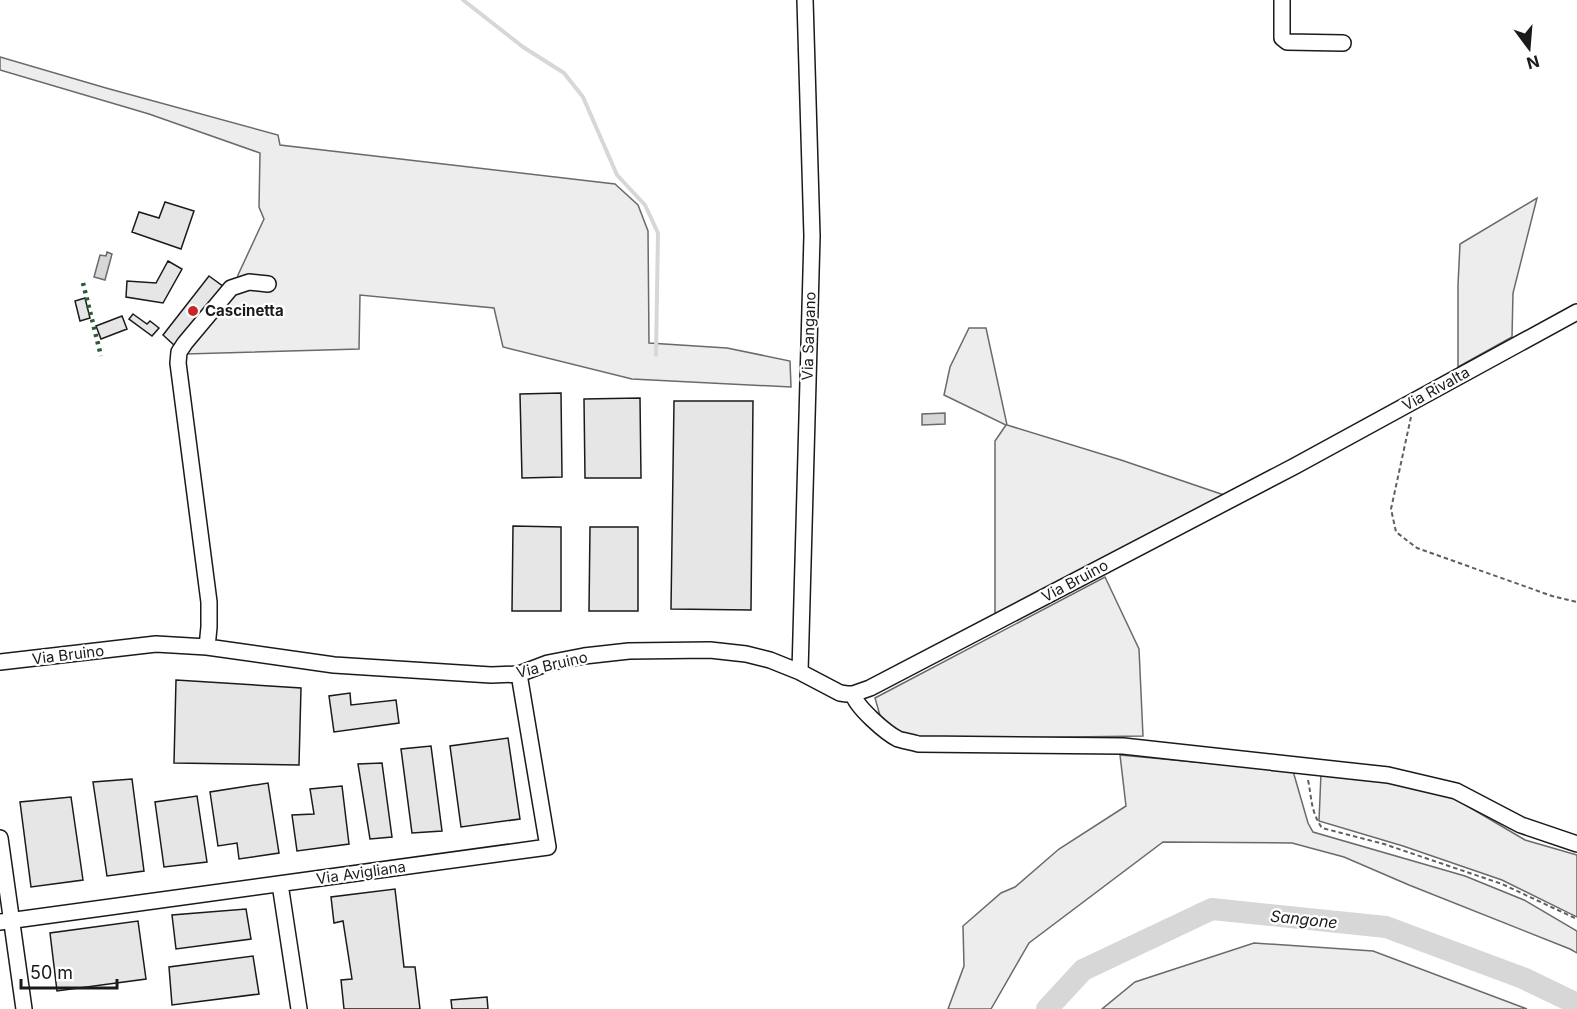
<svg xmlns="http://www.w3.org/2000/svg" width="1577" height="1009" font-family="Inter,sans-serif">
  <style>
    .built { fill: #ededed; stroke: #6a6a6a; stroke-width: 1.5 }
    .water { fill: #d7d7d7; stroke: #6a6a6a; stroke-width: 1.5 }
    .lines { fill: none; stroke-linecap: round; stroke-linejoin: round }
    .stream { stroke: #d7d7d7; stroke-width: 4 }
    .river { stroke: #d7d7d7; stroke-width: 22 }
    .building { fill: #e6e6e6; stroke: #1a1a1a; stroke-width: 1.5 }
    .minor-casing { stroke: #1a1a1a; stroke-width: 18 }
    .path { stroke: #5f5f5f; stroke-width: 2; stroke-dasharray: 4.5 3; stroke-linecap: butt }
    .minor { stroke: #fff; stroke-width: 15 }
    .hedge { stroke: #2b5a34; stroke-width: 4.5; stroke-dasharray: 3 4.5; stroke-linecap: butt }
    .poi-dot { fill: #c62828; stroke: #fff; stroke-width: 2 }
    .labels { text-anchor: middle; stroke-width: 4.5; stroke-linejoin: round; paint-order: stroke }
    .poi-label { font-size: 15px; font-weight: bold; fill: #1a1a1a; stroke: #fff; text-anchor: start }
    .street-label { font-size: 15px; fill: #1a1a1a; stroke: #fff }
    .water-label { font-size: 16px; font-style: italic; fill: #1a1a1a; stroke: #fff }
  </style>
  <rect width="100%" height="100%" fill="#fff"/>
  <!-- built -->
  <path class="built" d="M0,57L106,88L278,135L280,145L615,184L638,205L648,231L649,343L727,348L790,361L791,387L632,379L503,347L494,308L360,295L359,349L186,354L236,290L238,275L264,219L259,207L260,153L149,114L0,70Z
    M1537,198L1513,293L1512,337L1458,367V285L1460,244Z
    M969,328H986L1007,425L1121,460L1224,495L995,618V441L1006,425L944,395L950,367Z
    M1105,577L1139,649L1143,736L919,739L901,734L881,719L875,698Z
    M1120,755L1293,771L1308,823L1313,832L1465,876L1524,900L1577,931V953L1570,949L1409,885L1344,857L1292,843L1163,842L1029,943L991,1009H948L964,966L963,926L1001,893L1015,887L1059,849L1126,806Z
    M1321,773L1398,784L1452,797L1525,840L1577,855V917L1502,880L1403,846L1319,821Z
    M1254,943L1373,951L1527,1009H1102L1135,982Z"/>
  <!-- water -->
  <path class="water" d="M107,252L112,254L105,280L94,277L100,255L106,256Z
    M945,413V424L922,425V414Z"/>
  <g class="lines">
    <!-- stream -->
    <path class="stream" d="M463,0L523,47L564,73L583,97L617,175L645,205L658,233L656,355"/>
    <!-- river -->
    <path class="river" d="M1047,1009L1083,970L1212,909L1386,927L1523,978L1577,1004"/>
  </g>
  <!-- building -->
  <path class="building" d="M165,202L194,211L181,249L132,232L139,212L159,218Z
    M168,261L182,269L163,303L126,297L127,281L156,283Z
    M209,276L224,287L175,346L163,335Z
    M85,298L90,318L80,321L75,301Z
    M133,314L147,324L150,321L159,328L152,336L129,319Z
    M122,316L127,329L101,339L96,326Z
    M561,393L562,477L522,478L520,394Z
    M640,398L641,478H585L584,399Z
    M674,401H753L751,610L671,609Z
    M513,526L561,527V611H512Z
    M590,527H638V611H589Z
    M176,680L301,688L299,765L174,763Z
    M350,693L351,705L396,700L399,723L334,732L329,696Z
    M508,738L520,819L461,827L450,746Z
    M431,746L442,831L412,833L401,749Z
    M382,763L392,837L370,839L358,764Z
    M132,779L144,871L107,876L93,782Z
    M268,783L279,853L239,859L237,843L218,846L210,792Z
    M342,786L349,844L297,851L292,815L314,814L310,789Z
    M197,796L207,862L164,867L155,802Z
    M71,797L83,880L31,887L20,802Z
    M395,889L404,967H415L420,1009H344L341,980L352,979L343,921L334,923L331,897Z
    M246,909L251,939L176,949L172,915Z
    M138,921L146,979L57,991L50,933Z
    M253,956L259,994L172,1005L169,967Z
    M487,997L488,1009H452L451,1000Z"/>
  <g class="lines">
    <defs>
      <path id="minor" d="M1282,0V38L1287,42L1343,43
        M207,647L209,627V602L178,363L179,352L185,343L231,288L249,282L268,284
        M0,662L156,644L207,647L334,665L491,675L519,674L548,663L584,656L629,651L710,650L746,654L770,660L800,672L840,693L847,694H853C856,707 886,733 898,739C904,741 912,742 918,744L1123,746L1388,775L1456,791L1521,825L1577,844
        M800,672L812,236L805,0
        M853,694L870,688L1295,466L1577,312
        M0,838L24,1009
        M280,884L299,1009
        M0,922L548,847L519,674"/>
    </defs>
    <!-- minor casing -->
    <use href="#minor" class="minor-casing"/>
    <!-- path -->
    <path class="path" d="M1411,417L1391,509L1396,532L1417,548L1552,596L1577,602
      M1308,780C1312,798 1310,810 1322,828L1384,844L1502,884L1577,919"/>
    <!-- minor -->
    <use href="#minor" class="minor"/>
    <!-- hedge -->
    <path class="hedge" d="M83,283L101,356"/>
  </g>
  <!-- markers -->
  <circle class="poi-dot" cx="193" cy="311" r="6"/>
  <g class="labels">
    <!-- poi labels -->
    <g class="poi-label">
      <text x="205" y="316">Cascinetta</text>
    </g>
    <!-- street labels -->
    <g class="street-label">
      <text transform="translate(809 336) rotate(-88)" y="5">Via Sangano</text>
      <text transform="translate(1436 389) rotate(-29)" y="5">Via Rivalta</text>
      <text transform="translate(1075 581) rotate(-28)" y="5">Via Bruino</text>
      <text transform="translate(68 655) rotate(-7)" y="5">Via Bruino</text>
      <text transform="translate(552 665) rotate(-13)" y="5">Via Bruino</text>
      <text transform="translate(361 873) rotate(-8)" y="5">Via Avigliana</text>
    </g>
    <!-- water labels -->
    <g class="water-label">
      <text transform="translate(1304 919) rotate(6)" y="6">Sangone</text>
    </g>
  </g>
  <!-- north arrow -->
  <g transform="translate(1529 48) rotate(164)" stroke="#ffffff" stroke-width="4.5" paint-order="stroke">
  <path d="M0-4.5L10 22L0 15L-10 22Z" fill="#1a1a1a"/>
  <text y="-9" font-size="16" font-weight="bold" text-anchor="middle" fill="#1a1a1a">N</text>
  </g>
  <!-- scale -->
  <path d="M21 979v9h96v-9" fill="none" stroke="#1a1a1a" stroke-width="3"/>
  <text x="30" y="979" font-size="18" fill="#1a1a1a" stroke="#ffffff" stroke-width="4.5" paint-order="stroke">50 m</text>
</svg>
